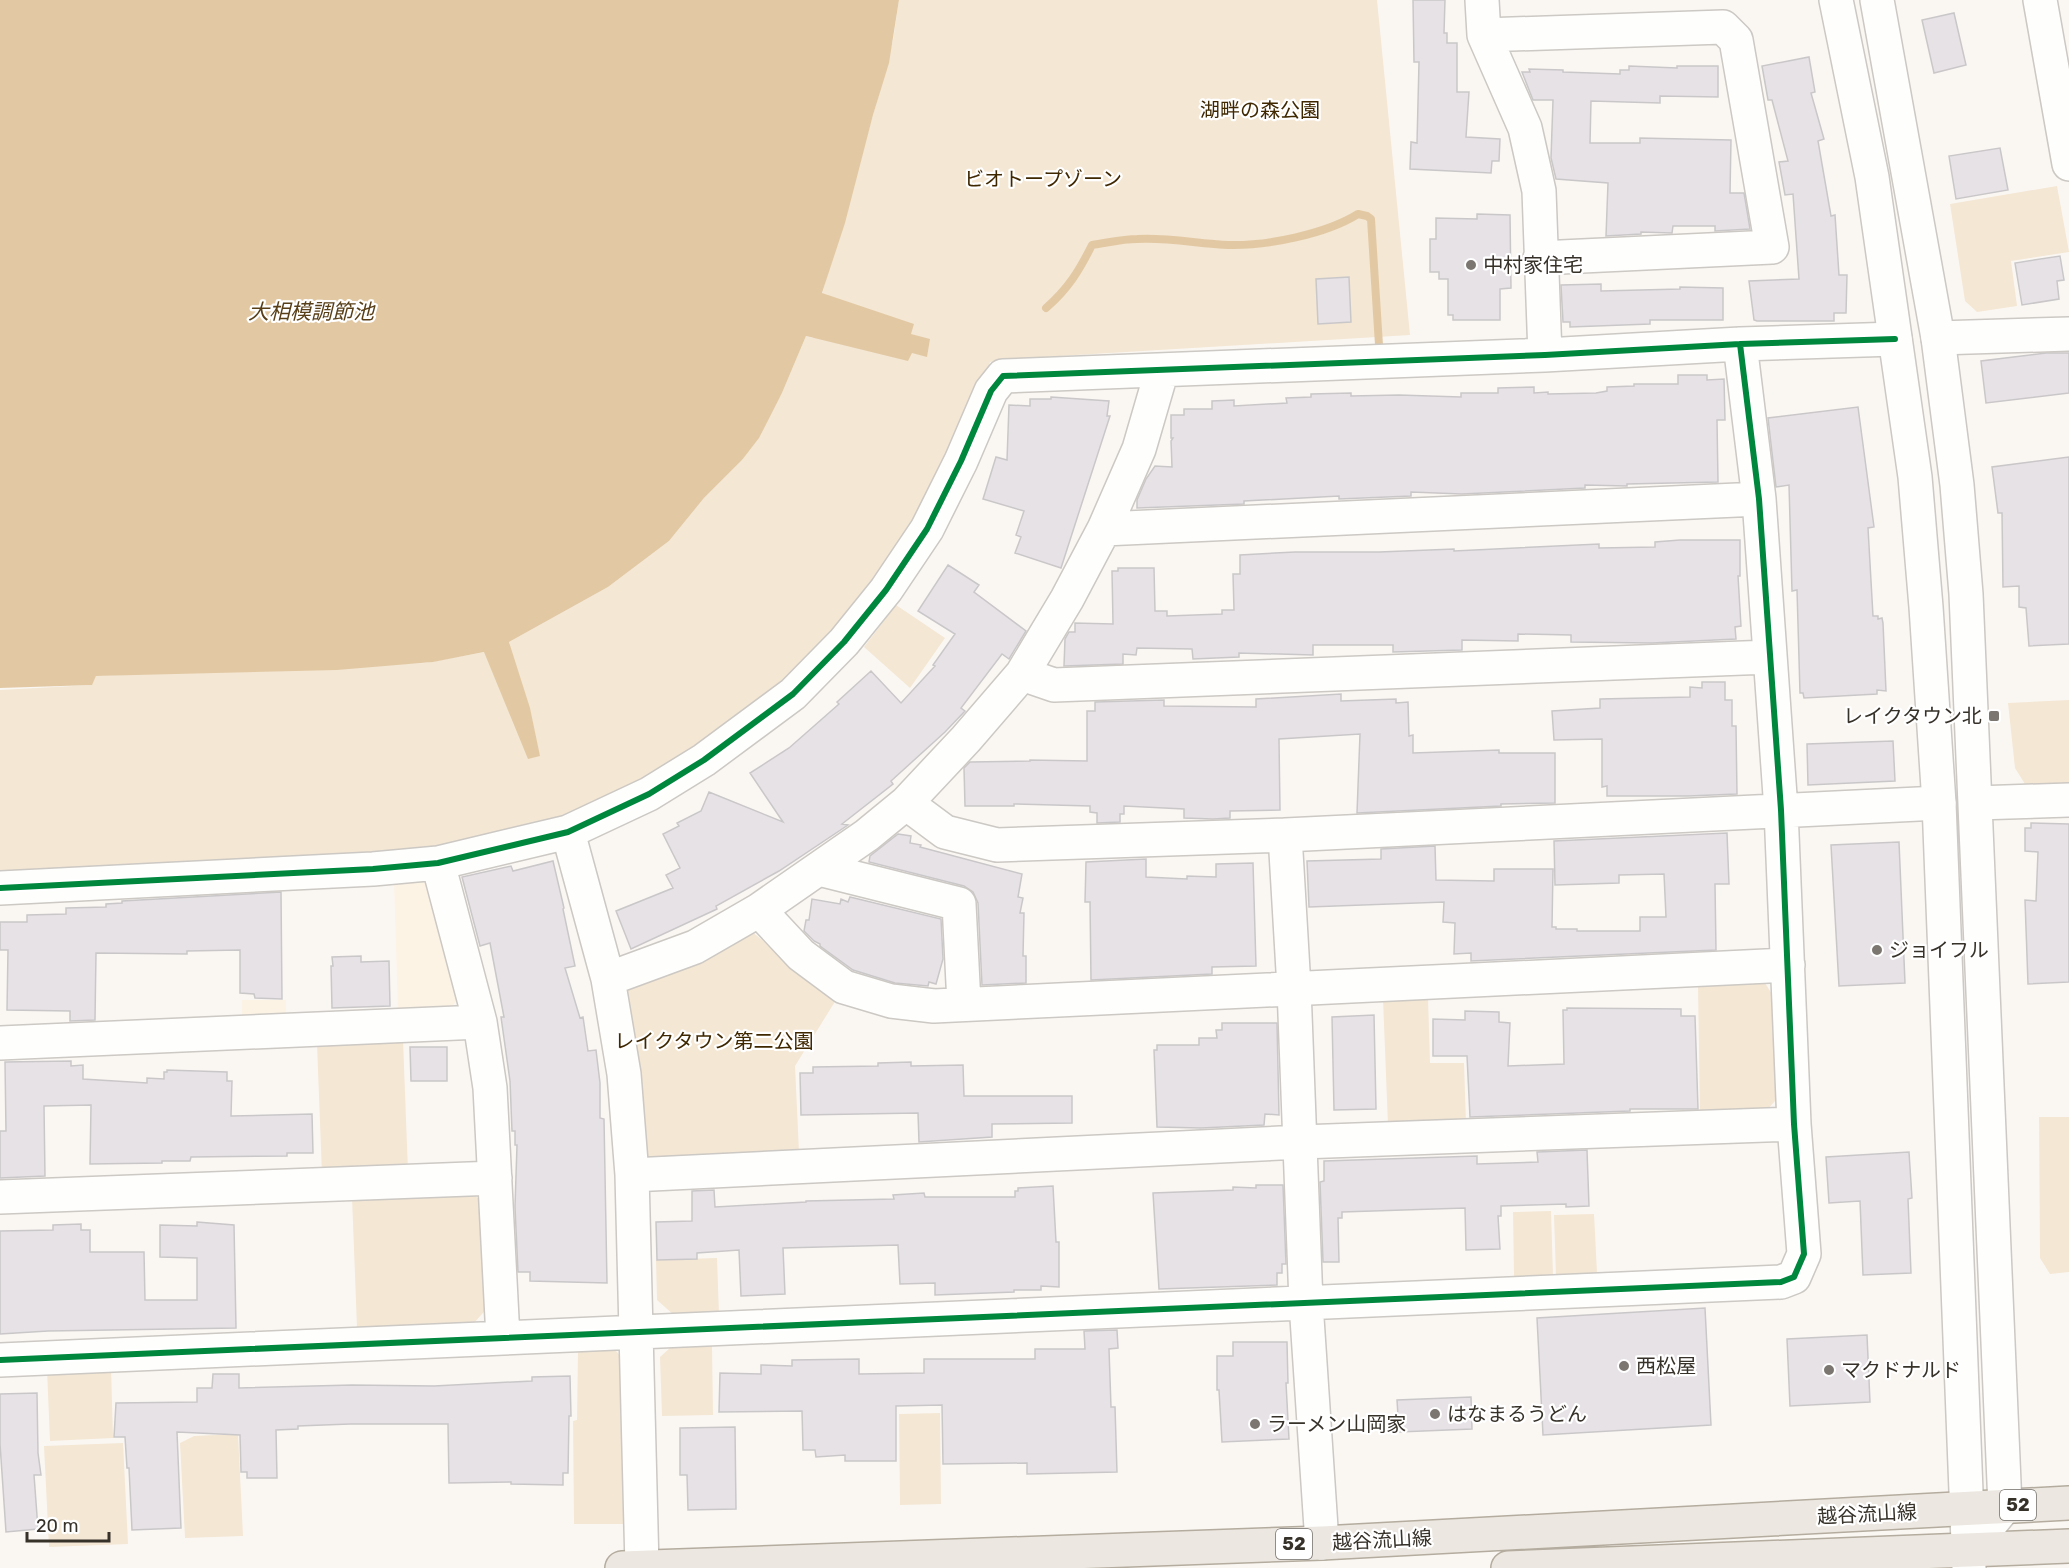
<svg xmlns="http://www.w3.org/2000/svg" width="2069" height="1568" font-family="Rubik,'Noto Sans JP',sans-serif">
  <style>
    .built { fill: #fcf3e5 }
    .green { fill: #f4e7d4 }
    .water { fill: #e2c9a4 }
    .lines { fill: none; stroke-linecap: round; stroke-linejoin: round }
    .stream { stroke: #e2c9a4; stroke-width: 8 }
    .building { fill: #e6e2e6; stroke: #cac7c9; stroke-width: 1.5 }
    .street-casing { stroke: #ccc8c3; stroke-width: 36 }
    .secondary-casing { stroke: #ccc8c3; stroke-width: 36 }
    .primary-casing { stroke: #b4ac9e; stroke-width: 36 }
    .street { stroke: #fefefd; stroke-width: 33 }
    .secondary { stroke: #fefefd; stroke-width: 33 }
    .primary { stroke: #ece7e0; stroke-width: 33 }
    .cycleway-casing { stroke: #fff; stroke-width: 10 }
    .cycleway { stroke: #00873e; stroke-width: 6 }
    .poi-dot { fill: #7b7670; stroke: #fff; stroke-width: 2 }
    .labels { text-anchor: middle; stroke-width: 4.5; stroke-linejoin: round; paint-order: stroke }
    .shield { fill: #fff; stroke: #726f69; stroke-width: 1.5 }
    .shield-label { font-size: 18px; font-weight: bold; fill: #363129 }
    .park-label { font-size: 20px; fill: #3f2700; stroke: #fff }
    .poi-label { font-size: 20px; fill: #363129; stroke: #fff; text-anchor: start }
    .street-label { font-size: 20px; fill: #363129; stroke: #fff }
    .water-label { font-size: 21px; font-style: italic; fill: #583f18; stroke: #fff }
  </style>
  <rect width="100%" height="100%" fill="#faf7f3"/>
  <!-- built -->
  <path class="built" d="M421,880L435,890L462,993L447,1014L398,1013L394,881Z
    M242,1000H286V1020H242Z"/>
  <!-- green -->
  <path class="green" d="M899,0H1377L1410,335L1026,358L990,362L970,416L891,566L796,675L668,765L632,784L548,824L425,851L0,874V690L91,685L96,676L425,663L485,652L510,644L509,642L608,587L669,541L704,498L742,460L782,393L806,336L813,338L828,295L822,294L881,87L893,40Z
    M2057,186L2069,252L2011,261L2017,306L1977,312L1965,301L1950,204Z
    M896,605L945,638L910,688L864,647Z
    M2069,700V787L2028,789L2015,768L2008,703Z
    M751,931L836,1000L795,1066L799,1152L650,1160L640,1151L626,989Z
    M1765,983L1775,999L1777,1099L1761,1116L1700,1117L1698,984Z
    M1428,997L1430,1063H1464L1466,1124L1388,1126L1383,999Z
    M403,1040L408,1172L322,1175L317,1044Z
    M2039,1117H2069V1272L2050,1274L2040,1258Z
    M472,1192L486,1207L491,1304L473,1324L357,1328L352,1197Z
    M1551,1211L1553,1276L1514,1277L1513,1212Z
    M1594,1214L1597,1273L1556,1277L1554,1215Z
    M717,1258L719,1315L675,1316L657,1300L656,1260Z
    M712,1346L713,1415L662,1416L660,1357L671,1347Z
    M578,1349L615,1350L625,1360L629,1524H574L573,1421L577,1420Z
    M111,1368L113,1438L50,1441L47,1370Z
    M940,1413L941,1504L900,1505L899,1414Z
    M238,1434L243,1536L185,1538L180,1443L194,1436Z
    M123,1443L128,1544L49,1547L44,1446Z"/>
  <!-- water -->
  <path class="water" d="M0,0H899L889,63L873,115L845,223L822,293L914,324L911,334L930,339L927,357L912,353L908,361L806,336L782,393L759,438L742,460L704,498L669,541L608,587L509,642L530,708L540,756L528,759L484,652L433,662L337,670L96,676L92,685L0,688Z"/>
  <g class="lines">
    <!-- stream -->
    <path class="stream" d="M1046,308C1068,289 1079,271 1092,245C1107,243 1122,239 1137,239C1168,237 1199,244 1229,245C1267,246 1326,234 1358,214L1367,216L1371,219L1379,345"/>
  </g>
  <!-- building -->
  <path class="building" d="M1413,0H1445L1444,33H1447V43H1457V92H1469L1466,137L1500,139L1499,161H1492L1491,173L1410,169L1411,142L1417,143L1419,62H1414Z
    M1954,13L1966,65L1934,73L1922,20Z
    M1809,57L1815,92L1811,93L1824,139L1818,141L1831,216L1835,215L1839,275H1847L1846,313H1834V321H1757L1754,320L1749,281L1799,279L1793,194L1785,195L1779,162L1788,161L1772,100H1768L1762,66Z
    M1629,66L1677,68V66H1718V97L1660,96V103L1591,101L1590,143H1640V138L1731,140L1730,193H1744L1750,229L1715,231V226H1673L1672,233L1641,232V234L1606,236L1608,183L1556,179L1551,158L1553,100H1533L1522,72H1530L1529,69L1563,70V72L1620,74V70H1629Z
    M2000,148L2008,190L1956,199L1949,156Z
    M1477,214L1510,215L1511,288L1500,289V320H1453V315H1448V279H1439V272H1430V239H1436V218L1477,219Z
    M2060,256L2064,280L2057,281L2059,299L2022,305L2015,263Z
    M1349,277L1351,322L1318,324L1316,279Z
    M1601,284V291L1680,289V287L1723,288V320H1650V324L1570,327V322H1563L1561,285Z
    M2046,353H2069V393L1986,403L1981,361Z
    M1678,375H1707V380L1724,379L1725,420H1717L1718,482L1627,484V486L1585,485V488L1462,494L1411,492V496L1339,499V496L1244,501V504L1137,508V500L1146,479L1155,466L1172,467L1171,441L1173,438H1171V415H1184V409H1212V401L1234,400V406L1287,403L1286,398L1311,397V394L1351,393V396L1399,395L1461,397V393H1498V388L1534,387V393L1548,392V394L1596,393L1607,391V387L1634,386V384H1678Z
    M1051,397L1109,401L1107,416H1110L1061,568L1015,553L1021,537L1016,535L1024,511L983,499L996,457L1007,460L1009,405L1030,406V399H1051Z
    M1858,407L1874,527L1868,528L1873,616H1878V619L1882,618L1883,623L1886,691L1877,690V694L1804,698L1803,693H1800L1797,590L1792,591L1789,485L1776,487L1768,418Z
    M2069,457V644L2029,646L2026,608L2019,607V586L2003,587L2002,513H1998L1992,467Z
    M1680,540H1740V576H1738L1741,626L1735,627L1736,639L1652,643L1571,642V635L1518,634V641L1462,640V650L1393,652V645H1313V655L1239,653V657L1193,659L1192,649L1137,648L1136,655L1123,654V664L1064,666L1065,639L1069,632H1075V623L1113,624L1112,571H1118V568H1154L1155,611H1167V616L1222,614V610H1234L1233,574H1240V555L1295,552H1379L1454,549V551L1599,544V548L1655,547V542Z
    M948,565L979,585L974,592L1026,631L1009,659L1002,654L961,708L965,711L945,732L891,781L893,784L842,824L848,825L779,871L716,906L717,909L631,949L616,911L673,888L666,875L680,868L663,834L679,826L677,823L701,811L709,792L783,822L750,773L789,748L839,704L837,702L871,671L901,703L935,666L933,665L955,634L918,611Z
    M1702,682H1725V700H1732V726H1736L1737,794L1688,796H1607V786L1602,787V739L1554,740L1552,711L1600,708V699L1690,697V687L1702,688Z
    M1341,694V701L1396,699V703L1408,702L1409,736L1413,735V753L1499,750V753H1555V803L1501,804V806L1357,813L1360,734L1279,739L1280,810L1230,811V818L1213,819L1184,818V809L1124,806V814H1120V822L1097,823V813L1090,812V806L1014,804V806H965L964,768L970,762L1030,761V760L1087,761V711H1095V702L1164,700V706L1256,707V699Z
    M1893,741L1895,781L1808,785L1807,744Z
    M2031,823L2069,824V982L2028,984L2025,900L2036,901L2038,852L2025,851V828H2031Z
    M1727,833L1729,884H1715L1716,950L1471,961V953L1454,954L1455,923L1443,922L1444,902L1309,907L1307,861L1381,859V849L1435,846L1436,880L1494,881V869H1553L1552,927H1556V929H1577V931H1640V917H1666L1664,874L1619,875V883L1555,885L1554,841Z
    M898,834L911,836L910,843L921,845L920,847L1022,874L1018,897L1023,898L1020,913H1024L1023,956H1026V983L982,985L978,903L973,892L964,886L869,862L870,856Z
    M1899,842L1905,983L1839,986L1831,845Z
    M1146,859V877L1187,879V876L1216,877V864L1253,863L1256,966L1212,967V974L1091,980L1090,902H1085L1086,862Z
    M553,861L564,908L563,909L575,966L565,968L580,1018L583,1017L588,1051L596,1050L600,1083V1118L604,1119L607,1283L530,1281V1272H518L515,1207L517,1145H515V1131H512L510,1081L501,1017H504L490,943L480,946L462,877L511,866L513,871Z
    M281,892L282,999L255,998L254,994L240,993V950L187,951V954L96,953L95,1020L70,1021V1011L7,1010L8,950H0V922H27V915L66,914V908L106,907V904L122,903V901Z
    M850,897L941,919L943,959L936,984L929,982L928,986L895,983L853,970L820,946V944L814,941L804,931L806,920H809L812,899L840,904L841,899L848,902Z
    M361,956V962L389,961L390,1006L332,1008L331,966H333L332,957Z
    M1567,1008L1681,1009V1016H1695L1698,1109H1630V1111L1470,1117L1467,1056H1433V1019L1465,1020V1011L1499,1012V1022L1510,1023L1508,1066L1564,1064L1563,1010H1567Z
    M1374,1015L1376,1109L1334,1110L1332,1017Z
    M1222,1023H1277L1279,1115L1265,1114L1264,1125L1201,1128L1157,1127L1154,1050H1157V1045H1199V1038H1217L1216,1030H1222Z
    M410,1047H447V1081H411Z
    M71,1061V1066L83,1065V1079L147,1083V1078L164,1079V1072H167V1070L227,1072V1081H232L231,1116L312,1114L313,1153H287V1156L191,1157L190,1161H162V1163L90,1164L91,1105L44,1106L45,1176L0,1178V1131H6L5,1062Z
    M911,1062V1066L963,1065L964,1096H1072V1123L992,1124V1137L919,1142L918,1113L801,1115L800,1073H813V1067L878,1066V1063Z
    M1587,1150L1589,1206L1566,1207V1204L1501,1206V1216H1498L1500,1249L1466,1250L1465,1208L1342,1212V1218H1338L1339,1262H1323L1320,1182L1324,1181V1161L1477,1156V1164L1538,1162L1537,1152Z
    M1909,1152L1912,1198L1908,1199L1911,1273L1863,1275L1860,1201L1829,1203L1826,1157Z
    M1256,1185H1283L1286,1264H1282V1273H1277V1285L1159,1289L1153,1193L1233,1190V1187L1256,1188Z
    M1053,1186L1056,1242H1059V1287L1041,1286V1290H1014V1292L935,1295V1283L900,1284L898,1245L783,1248L785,1294L741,1296L739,1250L697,1253V1259L657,1260L656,1222L692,1221V1191L714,1190L715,1207L806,1202V1201L894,1199L893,1195L924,1193L925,1197H1015V1191H1018V1188Z
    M197,1222L234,1225L236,1328L48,1331L0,1334V1231L53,1230V1225L81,1224V1230H90V1252H144L145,1300H197V1258L160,1257V1225L197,1226Z
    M1705,1308L1711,1425L1543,1435L1537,1318Z
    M1117,1330L1118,1348L1109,1349L1111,1407H1115L1117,1472L1027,1474V1463L943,1464L942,1405L896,1406V1461H845V1455L816,1457L815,1450H803L802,1411L719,1412L720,1373L761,1374V1365L792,1366V1360L859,1359V1374L924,1373V1359H1035V1349H1085L1084,1331Z
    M1867,1335L1870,1402L1790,1406L1787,1339Z
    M1233,1342H1287L1288,1383H1286L1289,1439L1222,1442L1219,1390H1217V1356H1233Z
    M213,1374H239V1388L352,1385L434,1386L532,1381V1377L570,1376L571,1416H569L568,1473H563V1485L511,1484V1482L449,1483L448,1424H350L298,1426V1429L276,1430L277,1478H247V1472H241L240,1435L177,1432L181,1528L132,1530L129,1468H127L125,1437H114L116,1403L197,1402V1388H212Z
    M37,1393L38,1453L41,1475H34L38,1529L6,1532L0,1444V1394Z
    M1471,1397L1472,1429L1399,1432L1397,1400Z
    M735,1427L736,1509L688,1510L687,1475H680V1428Z"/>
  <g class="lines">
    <defs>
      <path id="street" d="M1482,0L1484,35L1525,128L1539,191L1545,355
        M2040,0L2069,164
        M1484,35L1723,27L1736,40L1772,247L1540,258
        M1938,338L2069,334
        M1104,529L1759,499
        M1022,674L1054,685L1769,657
        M906,803L945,832L997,845L1285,835L1939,803
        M1976,803L2069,800
        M568,832L608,979L624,1074L632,1175L642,1567
        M1285,835L1294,988L1306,1303L1322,1543
        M438,863L480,1022L490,1088L503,1338
        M819,869L959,904L964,1004
        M0,888L373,869L438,863L568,832L649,794L704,760L793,694L844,642L886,590L927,529L961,461L991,391L1003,376L1545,355L1740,344L1895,339
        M759,910L801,955L844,987L891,1001L934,1006L1788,965
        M608,979L695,947L759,910L867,835L906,803L966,739L1022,674L1067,599L1104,529L1139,449L1162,370
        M0,1043L480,1022
        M632,1175L1301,1142L1794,1124
        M0,1197L495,1178
        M0,1360L1781,1282L1794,1277L1804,1254L1794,1124L1781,810L1759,499L1740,344"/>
      <path id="secondary" d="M1836,0L1872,177L1915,477L1926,607L1939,803L1969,1568
        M1877,0L1938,338L1957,485L1966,594L2005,1506L1987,1528"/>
      <path id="primary" d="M622,1568L1322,1543L2069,1503
        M1508,1568L2069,1546"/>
    </defs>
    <!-- street casing -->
    <use href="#street" class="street-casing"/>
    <!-- secondary casing -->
    <use href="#secondary" class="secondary-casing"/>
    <!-- primary casing -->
    <use href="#primary" class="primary-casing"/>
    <!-- street -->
    <use href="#street" class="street"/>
    <!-- secondary -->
    <use href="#secondary" class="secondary"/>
    <!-- primary -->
    <use href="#primary" class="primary"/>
    <defs>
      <path id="cycleway" d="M0,888L373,869L438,863L568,832L649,794L704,760L793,694L844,642L886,590L927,529L961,461L991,391L1003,376L1545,355L1740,344L1895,339
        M0,1360L1781,1282L1794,1277L1804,1254L1794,1124L1781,810L1759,499L1740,344"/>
    </defs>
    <!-- cycleway casing -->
    <use href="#cycleway" class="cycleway-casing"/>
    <!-- cycleway -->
    <use href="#cycleway" class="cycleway"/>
  </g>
  <!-- markers -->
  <g class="poi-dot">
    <circle cx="1471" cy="265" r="6"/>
    <rect x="1988" y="710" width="12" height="12" rx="3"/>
    <circle cx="1877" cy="950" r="6"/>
    <circle cx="1624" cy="1366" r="6"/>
    <circle cx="1829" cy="1370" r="6"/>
    <circle cx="1435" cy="1414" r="6"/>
    <circle cx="1255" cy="1424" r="6"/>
  </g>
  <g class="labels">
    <!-- shield labels -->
    <g class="shield">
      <rect x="2000" y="1490" width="36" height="30" rx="4.5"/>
      <rect x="1276" y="1529" width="36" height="30" rx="4.5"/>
    </g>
    <g class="shield-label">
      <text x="2018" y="1511">52</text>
      <text x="1294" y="1550">52</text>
    </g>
    <!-- park labels -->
    <g class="park-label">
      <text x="1260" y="117">湖畔の森公園</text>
      <text x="1043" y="186">ビオトープゾーン</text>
      <text x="714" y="1048">レイクタウン第二公園</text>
    </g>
    <!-- poi labels -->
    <g class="poi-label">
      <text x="1483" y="272">中村家住宅</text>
      <text x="1982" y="723" text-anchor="end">レイクタウン北</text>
      <text x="1889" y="957">ジョイフル</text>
      <text x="1636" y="1373">西松屋</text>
      <text x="1841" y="1377">マクドナルド</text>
      <text x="1447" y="1421">はなまるうどん</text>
      <text x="1267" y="1431">ラーメン山岡家</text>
    </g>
    <!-- street labels -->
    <g class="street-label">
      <text transform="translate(1867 1514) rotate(-3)" y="7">越谷流山線</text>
      <text transform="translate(1382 1540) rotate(-3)" y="7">越谷流山線</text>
    </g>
    <!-- water labels -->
    <g class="water-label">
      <text x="311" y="319">大相模調節池</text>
    </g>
  </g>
  <!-- scale -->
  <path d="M27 1532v9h82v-9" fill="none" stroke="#363129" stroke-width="3"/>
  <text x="36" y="1532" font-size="18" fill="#363129" stroke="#ffffff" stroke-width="4.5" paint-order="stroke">20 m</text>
</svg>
